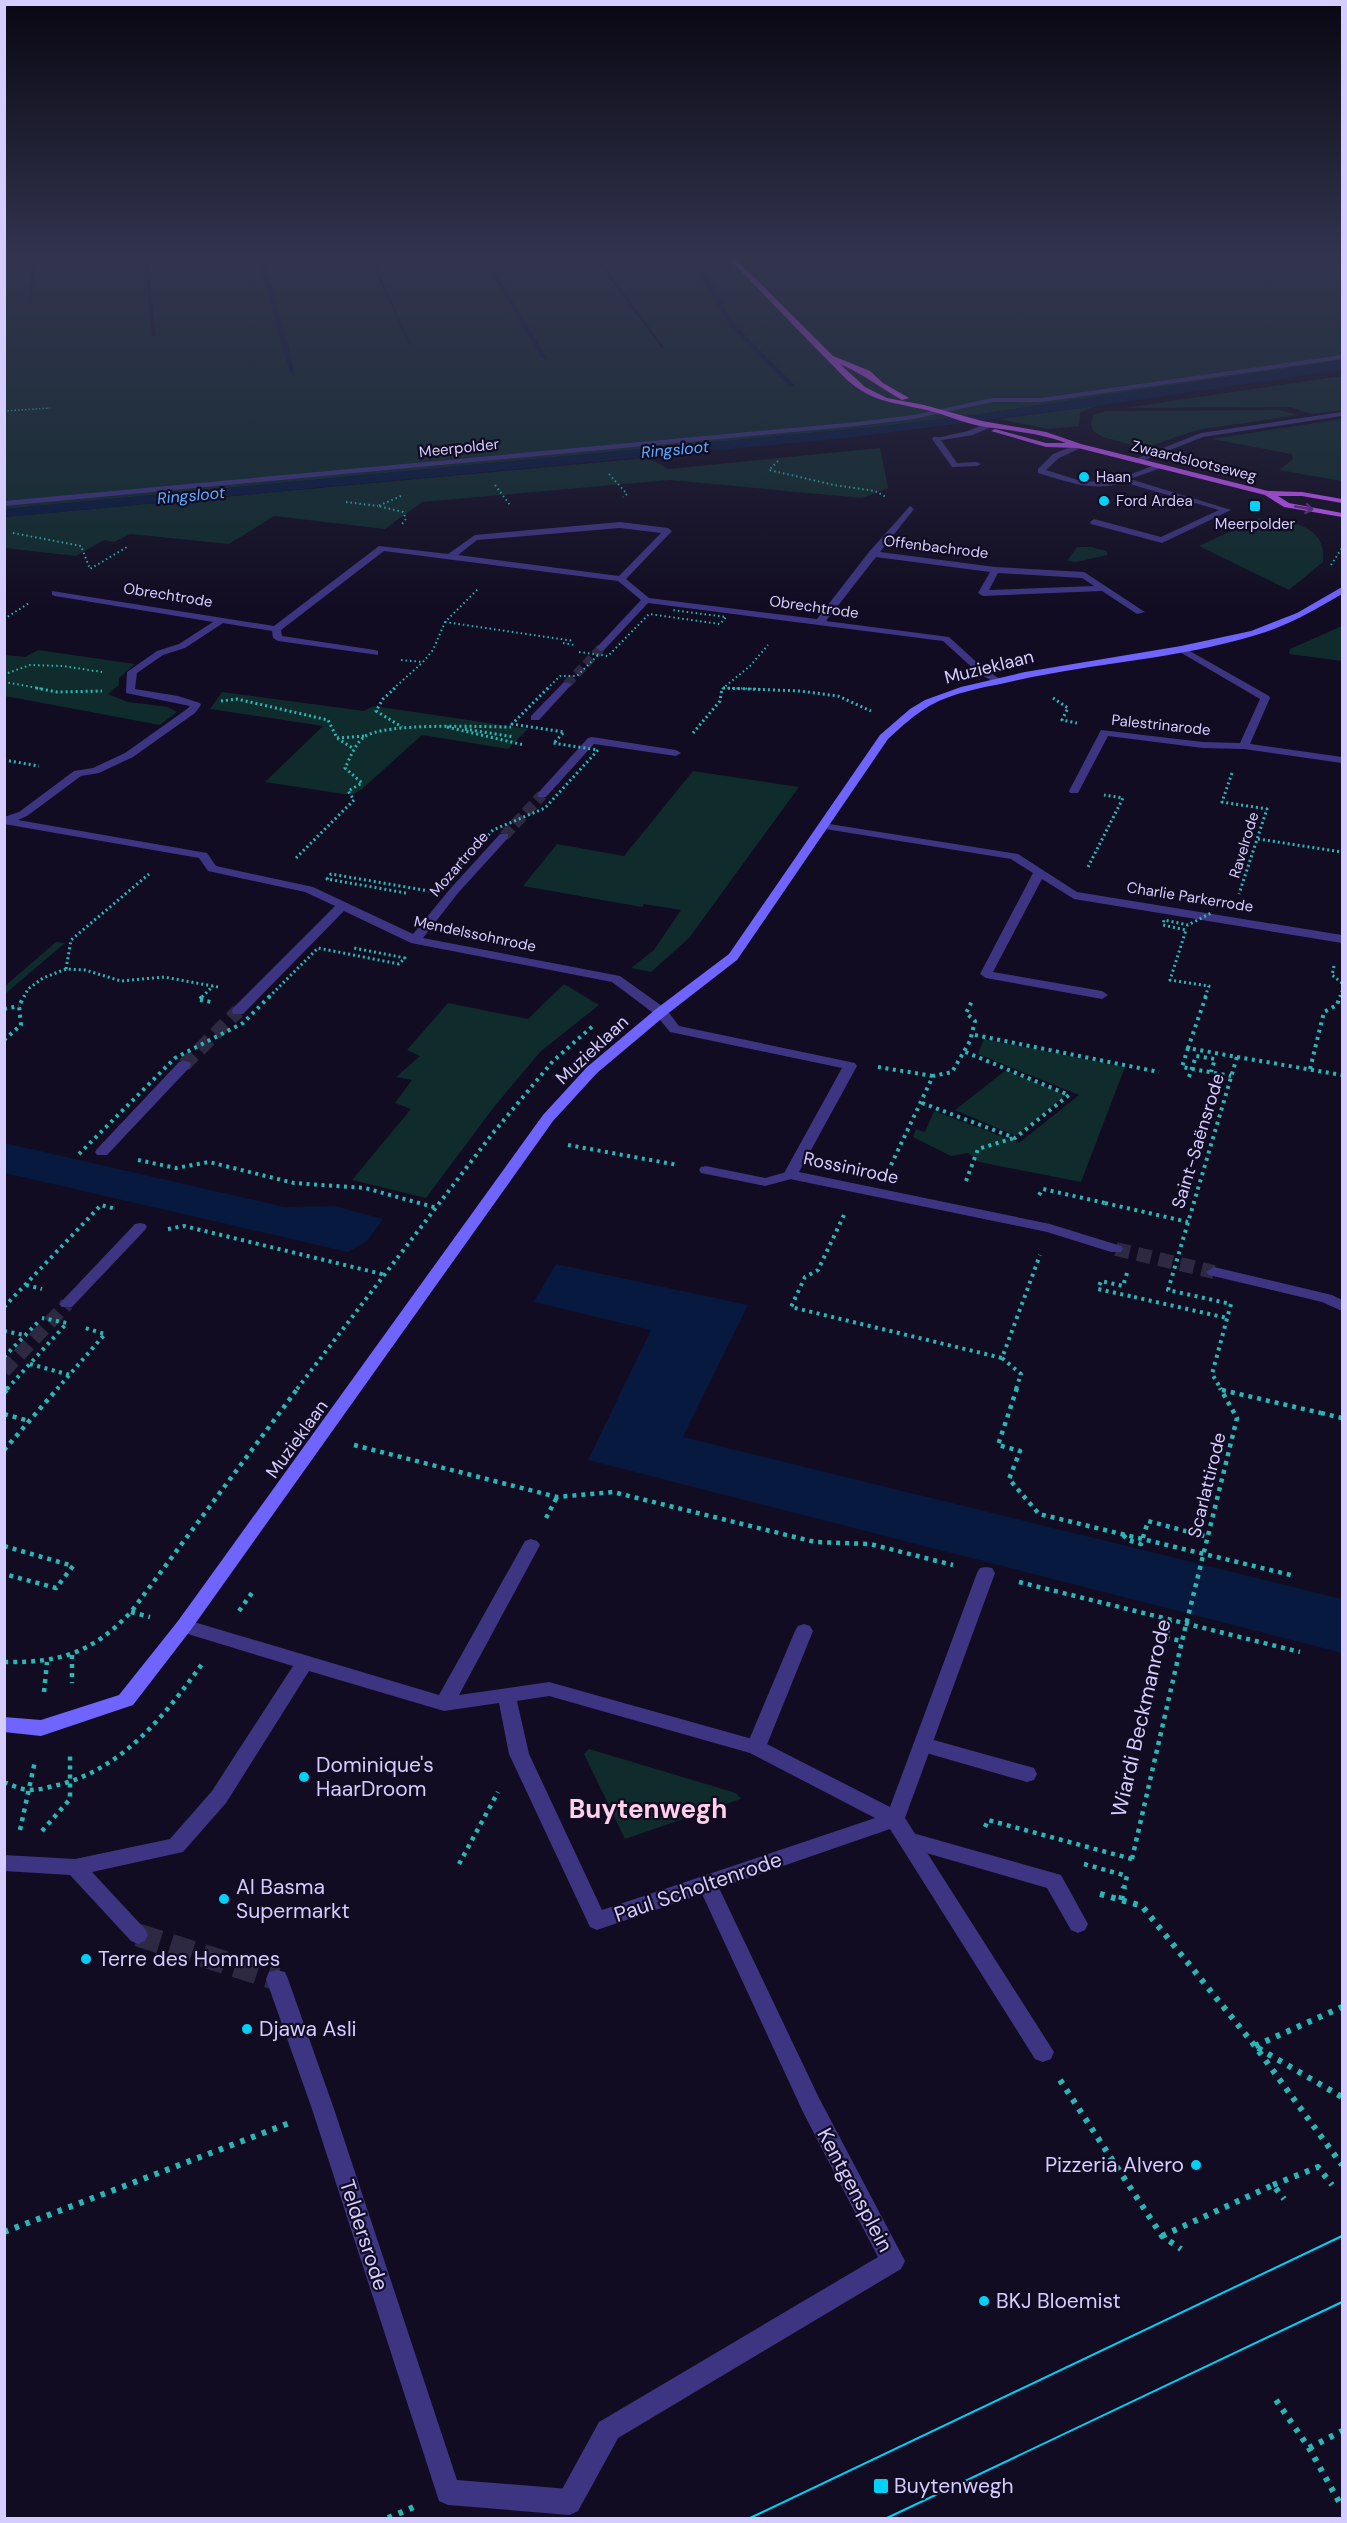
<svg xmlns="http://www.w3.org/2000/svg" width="1347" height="2523" font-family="'DM Sans',sans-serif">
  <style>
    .green { fill: #0f2b2c }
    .water { fill: #07193f }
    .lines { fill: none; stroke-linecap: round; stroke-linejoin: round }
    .street-tunnel-far3 { stroke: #2e2942; stroke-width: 9; stroke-dasharray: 9 4.5; stroke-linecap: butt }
    .street-tunnel-far2 { stroke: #2e2942; stroke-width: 11; stroke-dasharray: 11 5; stroke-linecap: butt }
    .street-tunnel-far1 { stroke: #2e2942; stroke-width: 14; stroke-dasharray: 14 8; stroke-linecap: butt }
    .street-tunnel { stroke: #2e2942; stroke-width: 23; stroke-dasharray: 23 11; stroke-linecap: butt }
    .path-far5 { stroke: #29b7b6; stroke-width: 1.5; stroke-dasharray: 1.5 2; stroke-linecap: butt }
    .path-far4 { stroke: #29b7b6; stroke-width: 2; stroke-dasharray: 1.5 3; stroke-linecap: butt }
    .path-far3 { stroke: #29b7b6; stroke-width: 3; stroke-dasharray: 2 3; stroke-linecap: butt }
    .path-far2 { stroke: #29b7b6; stroke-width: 4; stroke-dasharray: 3 4.5; stroke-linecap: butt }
    .path-far1 { stroke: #29b7b6; stroke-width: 4.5; stroke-dasharray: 4 5; stroke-linecap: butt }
    .path { stroke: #29b7b6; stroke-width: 6; stroke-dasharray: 4.5 7; stroke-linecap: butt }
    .lane { fill: #3d3582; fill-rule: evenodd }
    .street { fill: #3d3582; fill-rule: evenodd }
    .secondary { fill: #7064ff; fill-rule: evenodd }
    .primary { fill: #c954ff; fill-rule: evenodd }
    .tram { stroke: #00d1f8; stroke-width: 2 }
    .path-bridge-far3 { stroke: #29b7b6; stroke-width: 2; stroke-dasharray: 1.5 3; stroke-linecap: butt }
    .path-bridge-far2 { stroke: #29b7b6; stroke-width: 3; stroke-dasharray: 2 3; stroke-linecap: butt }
    .path-bridge-far1 { stroke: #29b7b6; stroke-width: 4; stroke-dasharray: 3 4.5; stroke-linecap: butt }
    .path-bridge { stroke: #29b7b6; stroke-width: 4.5; stroke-dasharray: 4 5; stroke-linecap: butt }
    .oneway { stroke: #642c85 }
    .poi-dot { fill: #00d1f8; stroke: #110c21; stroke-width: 2 }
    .labels { text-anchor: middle; stroke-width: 4.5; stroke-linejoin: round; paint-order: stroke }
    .far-street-label { font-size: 15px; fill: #d5cdff; stroke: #110c21 }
    .far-poi-label { font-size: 15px; fill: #d5cdff; stroke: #110c21; text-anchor: start }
    .far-water-label { font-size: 16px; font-style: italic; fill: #5baaff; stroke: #110c21 }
    .street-label { font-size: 18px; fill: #d5cdff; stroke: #110c21 }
    .near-street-label { font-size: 21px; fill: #d5cdff; stroke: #110c21 }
    .near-poi-label { font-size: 21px; fill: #d5cdff; stroke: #110c21; text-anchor: start }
    .near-quarter-label { font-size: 26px; font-weight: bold; fill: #ffcfeb; stroke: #110c21 }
  </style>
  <rect width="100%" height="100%" fill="#110c21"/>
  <!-- green -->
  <path class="green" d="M5,257H32L29,311L36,257H144L152,336H156L155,327L147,257H258L276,323L295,374L263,257H369L417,361L372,257H483L541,357L547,359L486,257H594L662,348L664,347L597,257H690L728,323L791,386L794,385L732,322L710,280L695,257H859L863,262L867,261L864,257H971L967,260L885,269L872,265L875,270L1008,257H1208L1247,280L1213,257H1342V360L981,414L885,426L5,509Z
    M1342,376V410L1312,414L1290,407L1124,408Z
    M1096,406L1080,413L1079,426L1048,429L999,419Z
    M1278,410L1299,415L1197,430L1144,448L1103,437L1093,431L1091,424L1093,415L1105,411Z
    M1342,419V481L1279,470L1293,459L1292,454L1211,439Z
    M880,448L888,488L862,498L670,480L422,502L385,529L274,516L229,544L130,534L114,542L104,540L76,556L5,548V517L647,458L669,469Z
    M1259,518C1288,521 1327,523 1323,562L1289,590L1199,546Z
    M1077,547H1091L1106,551L1108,555L1076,562L1067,561Z
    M1342,626V661L1289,654L1290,649Z
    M38,650L135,664L119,678V685L108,694L128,702L168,707L177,712L160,725L5,696V655L25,657Z
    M222,692L364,711L374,706L528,729L508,749L422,735L362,789L354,794H343L265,782L323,726L210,709Z
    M693,771L799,787L689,938L651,972L631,968L654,950L681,910L644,904L642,907L523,886L557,844L624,856Z
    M56,942L65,943L5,994V986Z
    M564,984L599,1005L540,1052L494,1107L426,1198L352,1180L411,1109L395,1103L412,1080L396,1077L420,1056L407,1050L448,1003L528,1019Z
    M984,1039L1125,1067L1081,1182L979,1162L968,1153L951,1156L913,1137L916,1129L925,1132L934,1111L1019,1143L1079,1095L978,1054Z
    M1006,1070L1066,1095L1016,1136L955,1110Z
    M589,1749L736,1793L741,1799L625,1839L584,1754Z"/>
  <!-- water -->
  <path class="water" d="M258,257H263L264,260L290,352L294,376L292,375L286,361Z
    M483,257H486L547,359L541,357Z
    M690,257H695L710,280L732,322L794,386L788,385L728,323Z
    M1342,360V370L1096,406L846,438L5,517V509L885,426L981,414Z
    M5,1143L284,1207L335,1206L383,1219L367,1241L348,1252L5,1173Z
    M556,1264L748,1305L683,1437L1342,1599V1653L588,1460L651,1330L534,1302Z"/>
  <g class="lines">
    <!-- street-tunnel-far3 -->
    <path class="street-tunnel-far3" d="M567,684L601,648"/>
    <!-- street-tunnel-far2 -->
    <path class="street-tunnel-far2" d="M504,836L542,795"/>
    <!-- street-tunnel-far1 -->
    <path class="street-tunnel-far1" d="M184,1065L238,1011
      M1116,1249L1214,1272
      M4,1371L67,1304"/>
    <!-- street-tunnel -->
    <path class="street-tunnel" d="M138,1935L277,1979"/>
    <!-- path-far5 -->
    <path class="path-far5" d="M4,411L50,408"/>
    <!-- path-far4 -->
    <path class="path-far4" d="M778,461L769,470L834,485L875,491L886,497
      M609,474L627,494L623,497
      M495,485L510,505
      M401,496L378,506L403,512L406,519L402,524
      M346,502L378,506
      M13,533L81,546L90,569L127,547
      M1331,565L1342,548
      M4,619L29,603
      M445,622L574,641
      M563,643L574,645
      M401,660L423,662
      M8,673L30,665L63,666L102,672
      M4,682L44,689
      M723,688L761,689
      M393,689L423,662L433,650L445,622L478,589
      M722,689L750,666L768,645"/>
    <!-- path-far3 -->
    <path class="path-far3" d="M36,688L57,692L102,691
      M395,688L383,699L376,711L402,727
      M723,688L800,691L838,696L871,711
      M1053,698L1068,708L1062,720L1077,723
      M221,701L237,699L328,720L337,738L354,749
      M447,727L524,745
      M465,729L514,737
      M693,733L720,701L722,688
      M337,738L365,736
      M4,760L39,766
      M1232,773L1222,802L1267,809L1239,894
      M296,858L354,800L348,791L362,783L345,768C350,758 355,744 364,737C385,722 482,727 511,727
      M1088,867L1123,798L1104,795
      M1334,966L1332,975L1342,983
      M66,969L71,940L149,874
      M24,997L28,989L43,978L66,969L85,970L121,981L164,977L218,987
      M202,997L213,986
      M1340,997L1342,991"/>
    <!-- path-far2 -->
    <path class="path-far2" d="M200,999L203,996
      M200,1000L211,1002
      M4,1009L19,1006
      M975,1035L1159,1072
      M4,1040L21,1025L19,1006L24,996
      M1237,1057L1342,1075
      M878,1067L933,1076
      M1310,1069L1324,1012L1337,1005L1340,996
      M1189,1077L1196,1056L1215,1059L1211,1072
      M922,1103L1015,1138L1069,1095L963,1051
      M568,1145L678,1165
      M138,1160L176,1168L209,1162L294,1183L365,1188L437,1208
      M891,1165L933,1076L952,1072L970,1041L975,1021L966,1013L973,999
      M966,1181L978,1149L1014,1138
      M1039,1195L1043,1189L1105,1203
      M844,1215L818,1270L805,1277L791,1307L1002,1358L1040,1255
      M168,1229L184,1226L386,1275
      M1127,1273L1123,1286L1101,1281L1098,1289L1134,1297
      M26,1285L42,1289
      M4,1307L101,1205L116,1209
      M4,1331L24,1335
      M4,1357L40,1320
      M1002,1358L1021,1374L1016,1389
      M30,1364L70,1375
      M4,1388L8,1389
      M57,1389L105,1334L82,1327
      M297,1389L493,1133L553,1061L595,1024"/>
    <!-- path-far1 -->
    <path class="path-far1" d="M4,1388L8,1389
      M1017,1388L998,1445L1020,1451L1009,1479L1039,1514L1295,1576
      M1321,1413L1342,1418
      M4,1414L29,1421
      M354,1445L557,1497L613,1492L815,1542L870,1544L953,1565
      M4,1450L58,1388
      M546,1518L557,1497
      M1123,1535L1128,1540L1141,1544L1148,1521L1208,1537
      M4,1546L73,1566L56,1588L4,1574
      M1019,1582L1300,1652
      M239,1611L254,1590
      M131,1612L150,1617
      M1170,1620L1166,1638L1182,1641
      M72,1655V1683
      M4,1662C60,1663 92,1653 131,1612L298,1388
      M44,1692L47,1662
      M4,1782C12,1785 21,1790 30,1790C41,1790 52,1786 62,1784C125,1766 165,1715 202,1664
      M985,1827L988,1820L1132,1859
      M20,1830L35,1761
      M42,1831L70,1799V1753
      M459,1864L498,1792
      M1084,1864L1127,1876L1124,1888"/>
    <!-- path -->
    <path class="path" d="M1100,1894L1142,1906L1255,2046L1342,2165
      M1121,1900L1124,1887
      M1255,2046L1342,2007
      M1258,2048L1342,2097
      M1060,2080L1162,2236L1181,2249
      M1273,2185L1318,2167L1332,2185
      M4,2232L292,2122
      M1162,2236L1273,2185L1284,2199
      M1276,2400L1309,2448L1342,2507
      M1309,2448L1342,2431
      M388,2518L414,2507"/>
    <!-- lane -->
    <path class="lane" d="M933,437H939L957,463L977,462L981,464L977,466L952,467L932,439Z
      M1078,444H1081V448L1059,458L1046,470L1081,481L1110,482L1158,464L1162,466L1161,468L1130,479L1231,510L1162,543L1091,524L1090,522L1094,519L1161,537L1219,510L1123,482C1095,493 1065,481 1038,473V469L1053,454Z
      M706,1166L765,1178L790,1171L797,1175L795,1178L765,1186L701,1173L699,1170L701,1167Z
      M804,1624L810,1626L813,1631L766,1747L763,1752L756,1755L749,1752L746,1747L795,1631L798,1626Z
      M923,1737L1027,1766L1034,1768L1037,1774L1034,1780L1027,1782L916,1750L913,1745L916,1740Z
      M909,1832L1061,1875L1088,1924L1085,1930L1078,1933L1071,1930L1047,1888L902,1846L899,1840L902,1834Z
      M608,2418L617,2422L621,2431L617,2440L578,2511L569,2515L560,2511L556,2502L560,2493L599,2422Z"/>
    <!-- street -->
    <path class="street" d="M1342,355V359L1042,402H992L914,419L857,426L4,506V501L857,422L914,415L992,398H1042Z
      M1342,412V416L1203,437L1137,463L1130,461L1201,433Z
      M988,423H991V427L973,435L936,441L932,439L968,431Z
      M910,506L914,509L880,552L995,567L1084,572L1145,612L1137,614L1102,591L983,596L978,593L990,572L876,557L826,621L949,637L983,668L1000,679V683L997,684L977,672L943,641L648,603L604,650L601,651L596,648L598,646L641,600L618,581L384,551L281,630L282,636L375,650L378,651V655L278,641L273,638L272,631L223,623L185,648L163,655L137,673L135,689L178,696L200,703L201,705L195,713L133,757L99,773L81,776L27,816L18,820L207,853L216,866L313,887L413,934L450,889L500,834H508V838L458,893L423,938L620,976L666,1009L679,1026L855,1063L857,1066L799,1172L1050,1224L1121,1246L1123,1249L1121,1252H1111L1047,1232L785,1178L783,1175L842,1068L670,1032L656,1015L612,982L411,943L344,911L243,1014H233L232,1011L233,1008L335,906L305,892L208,871L199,858L4,824V817L19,812L74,771L93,768L125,753L187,709L190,706L126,693L127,672L157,651L179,644L213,622L55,596L52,595V591L274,626L379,546L448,554L475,535L620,522L668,528L672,531L626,579L649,598L817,619L869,552ZM620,528L661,533L619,576L458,555L477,540ZM998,573L1082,578L1094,586L989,590Z
      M1181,646L1269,696L1270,698L1250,744L1342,757V763L1244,749L1203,748L1108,736L1079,791L1078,793H1070L1069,791L1101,730L1203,742L1240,743L1260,699L1178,651L1176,649Z
      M564,682L572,684L539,720H531V716Z
      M592,737L676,750L681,753L676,756L594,744L546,797H538V793L588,738Z
      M823,823L1018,854L1077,892L1342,935V943L1074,899L1042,879L993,972L1102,991L1108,995L1102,999L986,978L980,974L1033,873L1011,859L819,828V824Z
      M184,1061L189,1062L191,1065L189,1068L107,1155H97L95,1152L97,1149L179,1062Z
      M140,1223L145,1224L147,1227L145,1230L72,1307H62L59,1304L62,1301L135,1224Z
      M1214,1267L1332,1295L1342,1300V1311L1322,1302L1209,1275L1206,1272Z
      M531,1539L537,1541L540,1545L459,1695L549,1682L763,1742L890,1807L977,1573L980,1568L986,1567L992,1568L995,1573L905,1818L1054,2052L1051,2059L1043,2062L1035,2059L890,1829L719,1888L819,2098L905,2261L901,2269L608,2444L599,2440L595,2431L599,2422L878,2257L803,2112L702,1894L597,1930L590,1927L509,1754L499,1703L444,1711L309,1671L226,1803L183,1852L92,1872L145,1929L148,1935L145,1941L138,1944L131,1941L70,1875L4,1871V1855L75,1859L170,1839L212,1791L293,1666L178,1631L175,1626L178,1621L184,1619L439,1695L525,1541ZM549,1696L750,1753L875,1818L602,1910L529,1754L517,1701Z
      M277,1970L285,1972L288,1979L334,2109L457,2480L569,2489L578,2493L582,2502L578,2511L569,2515L448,2505L439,2501L312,2109L266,1979L269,1972Z"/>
    <!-- secondary -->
    <path class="secondary" d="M1342,587V594C1315,610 1287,626 1256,635C1175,660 1088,663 1005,683C980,688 953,693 931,705C915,714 901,727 888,739L737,960L666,1015L597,1073L553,1121L190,1631L133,1705L41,1736L4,1732V1717L41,1720L119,1695L178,1621L543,1115L587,1067L656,1009L729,954L880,735L910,709L925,700L961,687L1025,672L1181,646L1251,631L1297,613Z"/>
    <!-- primary -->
    <path class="primary" d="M727,257H734L833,356L870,371L883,383L909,398L902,400C881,388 863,374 840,364L865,387L887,398L924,405L982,421L1046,432L1081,444L1268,491L1302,492L1342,499V503L1302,496H1278L1289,503L1342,513V517L1284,507L1265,495L1078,448L1046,447L991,431L995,429L1046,443H1066C1038,432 1009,431 980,426C960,422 942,413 922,409C891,402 872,402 846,379Z"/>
    <!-- tram -->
    <path class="tram" d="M750,2518L1342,2236
      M887,2518L1342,2302"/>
    <!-- path-bridge-far3 -->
    <path class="path-bridge-far3" d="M579,652L608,656L649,614L720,624L726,617L672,610
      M547,689L560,676H577L598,655"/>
    <!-- path-bridge-far2 -->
    <path class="path-bridge-far2" d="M548,688L512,724L564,732L554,743
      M1258,839L1342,852
      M406,893L327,879L331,874L435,892L493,830L545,808L598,750L553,743
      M269,997L318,948L399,964L405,958L354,948
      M1205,997L1209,986L1170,980L1186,930L1163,925L1164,920L1188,925L1213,912"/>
    <!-- path-bridge-far1 -->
    <path class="path-bridge-far1" d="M1206,996L1188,1048L1237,1057L1168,1290L1231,1304L1212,1374L1221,1389
      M1188,1048L1182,1067L1231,1076
      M79,1154L175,1058L243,1023L270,996
      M1105,1203L1188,1222
      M1134,1297L1227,1318
      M7,1389L67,1323L42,1318"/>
    <!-- path-bridge -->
    <path class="path-bridge" d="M1222,1390L1321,1413
      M4,1393L9,1388
      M1132,1859L1182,1641L1237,1418L1220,1388"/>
  </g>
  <!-- one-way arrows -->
  <defs><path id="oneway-shaft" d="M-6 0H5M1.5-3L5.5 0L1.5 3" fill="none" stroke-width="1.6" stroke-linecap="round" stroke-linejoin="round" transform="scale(1.5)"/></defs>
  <use class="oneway" href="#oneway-shaft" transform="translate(1304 508) rotate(10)"/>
  <!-- sky -->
  <linearGradient id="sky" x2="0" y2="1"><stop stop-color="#090712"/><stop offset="0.42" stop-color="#32344e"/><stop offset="1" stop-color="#32344e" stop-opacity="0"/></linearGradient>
  <rect width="1347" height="611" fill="url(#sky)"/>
  <!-- markers -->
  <g class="poi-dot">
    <circle cx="1084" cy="477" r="6"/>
    <circle cx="1104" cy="501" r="6"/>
    <rect x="1249" y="500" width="12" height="12" rx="3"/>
    <circle cx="304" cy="1777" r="6"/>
    <circle cx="224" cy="1899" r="6"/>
    <circle cx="86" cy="1959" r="6"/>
    <circle cx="247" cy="2029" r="6"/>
    <circle cx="1196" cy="2165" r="6"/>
    <circle cx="984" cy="2301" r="6"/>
    <rect x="873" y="2478" width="16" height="16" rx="3"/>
  </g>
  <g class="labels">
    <!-- far-street labels -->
    <g class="far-street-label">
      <text transform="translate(459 448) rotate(-6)" y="5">Meerpolder</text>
      <text transform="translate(1194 461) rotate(14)" y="5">Zwaardslootseweg</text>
      <text transform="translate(936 547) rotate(7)" y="5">Offenbachrode</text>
      <text transform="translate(168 595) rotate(9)" y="5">Obrechtrode</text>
      <text transform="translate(814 607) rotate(8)" y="5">Obrechtrode</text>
      <text transform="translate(1161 725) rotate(6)" y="5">Palestrinarode</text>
      <text transform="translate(1244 845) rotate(-73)" y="5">Ravelrode</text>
      <text transform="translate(459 864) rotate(-49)" y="5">Mozartrode</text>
      <text transform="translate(1190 897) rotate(9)" y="5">Charlie Parkerrode</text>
      <text transform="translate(475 934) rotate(12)" y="5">Mendelssohnrode</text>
    </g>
    <!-- far-poi labels -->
    <g class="far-poi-label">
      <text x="1096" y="482">Haan</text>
      <text x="1116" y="506">Ford Ardea</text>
      <text x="1255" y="529" text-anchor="middle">Meerpolder</text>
    </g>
    <!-- far-water labels -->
    <g class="far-water-label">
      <text transform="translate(675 449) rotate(-5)" y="6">Ringsloot</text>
      <text transform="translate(191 495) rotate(-5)" y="6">Ringsloot</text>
    </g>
    <!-- street labels -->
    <g class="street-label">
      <text transform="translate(989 667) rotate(-14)" y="6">Muzieklaan</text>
      <text transform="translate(592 1050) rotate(-43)" y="6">Muzieklaan</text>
      <text transform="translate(1198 1141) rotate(-73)" y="6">Saint-Saënsrode</text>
      <text transform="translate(851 1168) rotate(12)" y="6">Rossinirode</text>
      <text transform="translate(297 1439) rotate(-54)" y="6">Muzieklaan</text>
      <text transform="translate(1207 1485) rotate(-76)" y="6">Scarlattirode</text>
    </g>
    <!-- near-street labels -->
    <g class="near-street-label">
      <text transform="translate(1141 1718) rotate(-77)" y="7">Wiardi Beckmanrode</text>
      <text transform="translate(698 1887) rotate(-19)" y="7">Paul Scholtenrode</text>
      <text transform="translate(855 2190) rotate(62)" y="7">Kentgensplein</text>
      <text transform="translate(364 2235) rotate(72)" y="7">Teldersrode</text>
    </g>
    <!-- near-poi labels -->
    <g class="near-poi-label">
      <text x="316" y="1772">Dominique's<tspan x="316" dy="24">HaarDroom</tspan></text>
      <text x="236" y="1894">Al Basma<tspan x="236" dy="24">Supermarkt</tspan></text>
      <text x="98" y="1966">Terre des Hommes</text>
      <text x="259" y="2036">Djawa Asli</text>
      <text x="1184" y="2172" text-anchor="end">Pizzeria Alvero</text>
      <text x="996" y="2308">BKJ Bloemist</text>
      <text x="894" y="2493">Buytenwegh</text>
    </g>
    <!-- near-quarter labels -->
    <g class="near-quarter-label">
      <text x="648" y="1818">Buytenwegh</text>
    </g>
  </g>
  <!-- border -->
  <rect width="1347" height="2523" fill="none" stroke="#d5cdff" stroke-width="12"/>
</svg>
